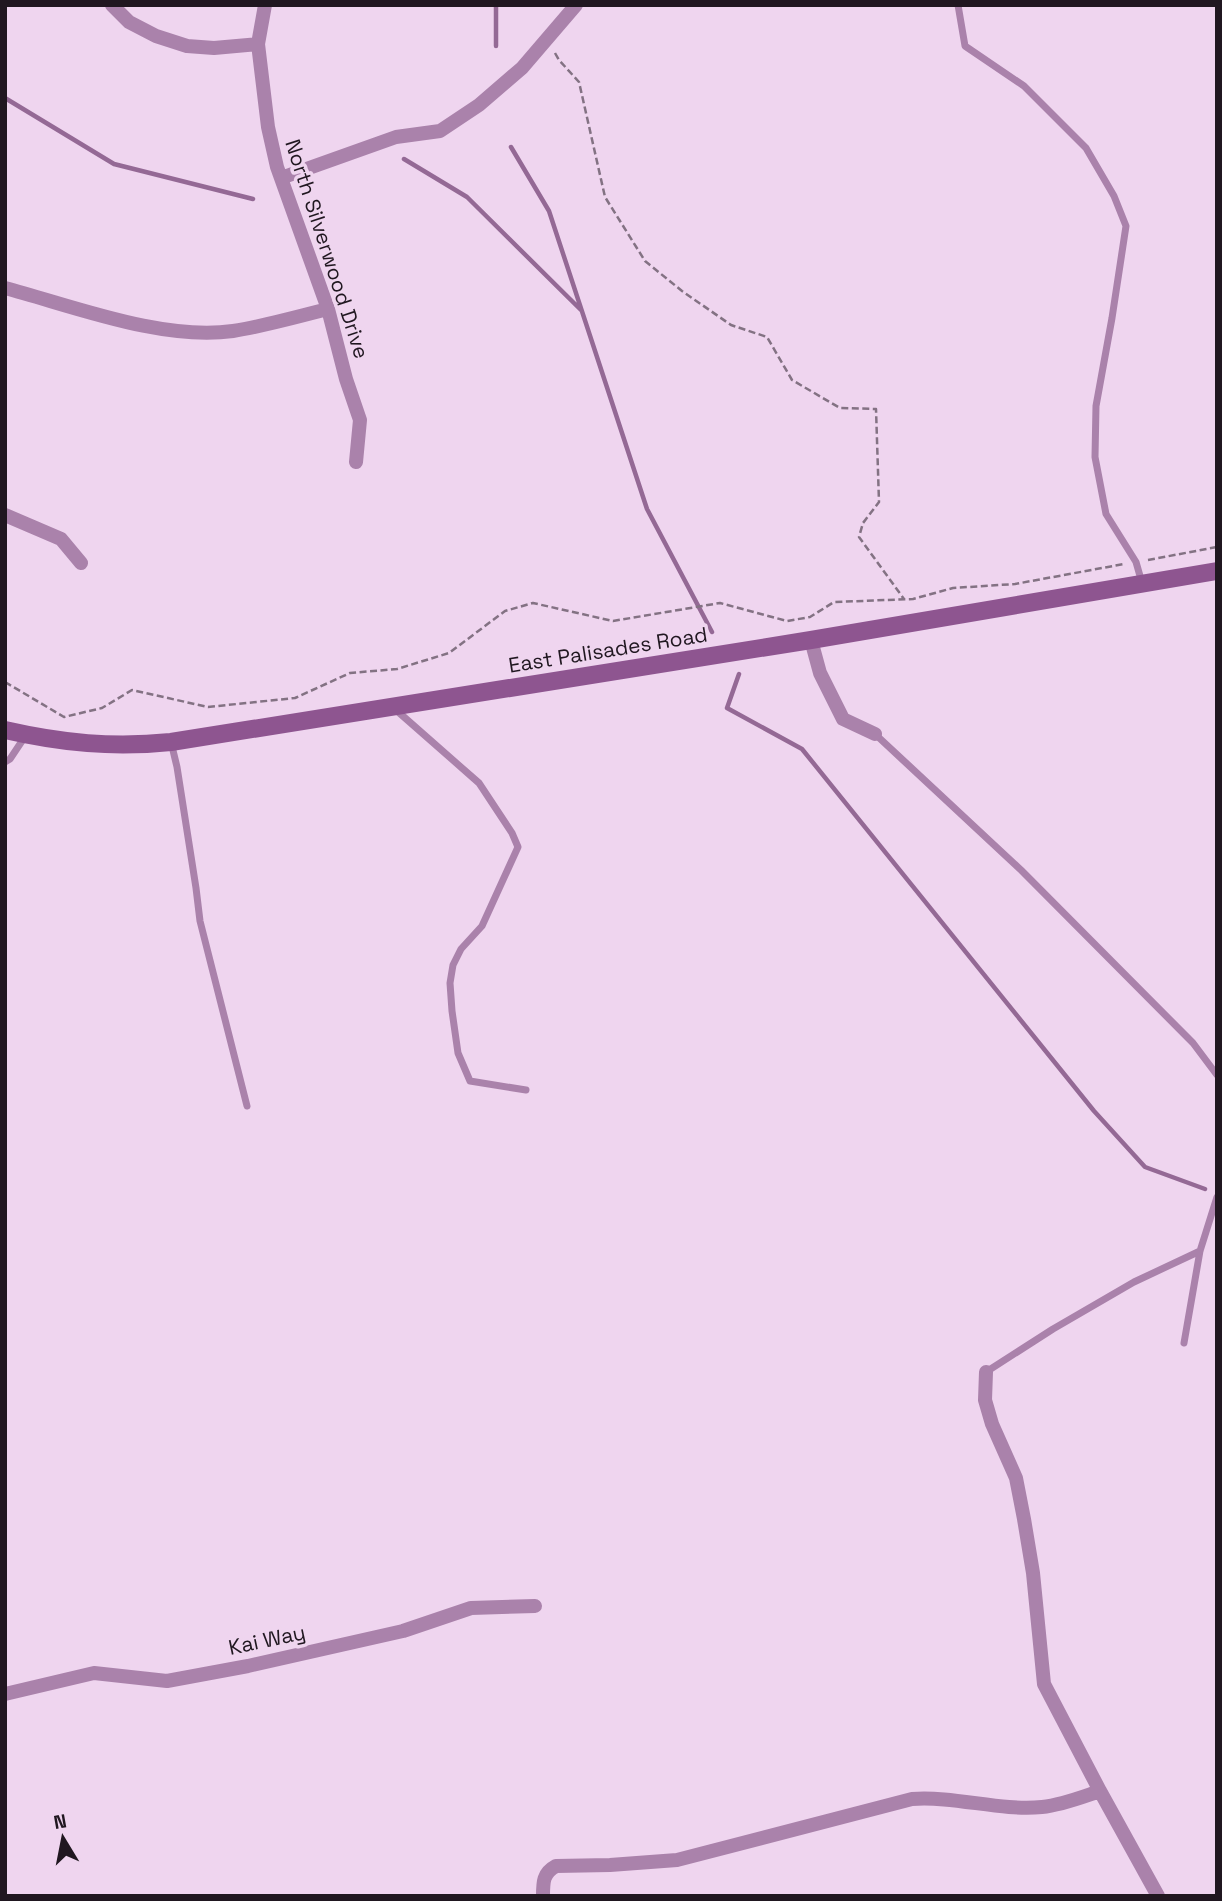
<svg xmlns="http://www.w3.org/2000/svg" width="1222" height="1901" font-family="'Space Grotesk',sans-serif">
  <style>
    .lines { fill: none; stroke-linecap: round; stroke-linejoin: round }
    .stream { stroke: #946995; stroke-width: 4.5 }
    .path { stroke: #837283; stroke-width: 2.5; stroke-dasharray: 7 3.5; stroke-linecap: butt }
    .lane { stroke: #aa82ab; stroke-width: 7 }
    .street { stroke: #aa82ab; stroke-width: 14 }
    .secondary { stroke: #8e5590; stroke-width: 18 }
    .labels { text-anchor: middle; stroke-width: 7; stroke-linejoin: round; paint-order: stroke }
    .street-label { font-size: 21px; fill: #201720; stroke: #efd5ef }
  </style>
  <rect width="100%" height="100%" fill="#efd5ef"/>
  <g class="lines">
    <!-- stream -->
    <path class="stream" d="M496,5V46
      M5,98L114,164L253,199
      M511,147L549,211L647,509L712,632
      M404,159L467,197L581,310
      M739,674L727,708L802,749L1094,1111L1145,1167L1205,1189"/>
    <!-- path -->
    <path class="path" d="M555,53L559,60L579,82L605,197L645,261L682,291L731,325L767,337L792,380L840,408L876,409L879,502L863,523L859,537L904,599
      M1148,560L1217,547
      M5,682L64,717L102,708L132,690L208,707L295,698L350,673L397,669L449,653L505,611L533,603L613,621L720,603L787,621L810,617L834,602L913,599L953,588L1015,584L1124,564"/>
    <!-- lane -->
    <path class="lane" d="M958,5L965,46L1024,86L1086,148L1114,196L1126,226L1112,318L1096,406L1095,457L1106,514L1136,562L1142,583
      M396,710L479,783L512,833L518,847L482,926L461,949L453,965L450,983L452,1011L458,1053L470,1081L526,1090
      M875,734L1021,870L1193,1043L1217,1075
      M171,742L177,767L196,888L200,921L247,1106
      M5,762L10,759L26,735
      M1184,1343L1200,1251L1217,1197
      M986,1372L1053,1329L1134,1282L1200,1251"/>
    <!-- street -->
    <path class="street" d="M112,5L129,22L156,36L187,46L214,48L258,44
      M265,5L258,44L268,127L277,167L328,309L346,379L360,420L356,462
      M281,178L396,137L440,131L479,105L522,68L576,5
      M5,288C73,306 162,341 233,331C265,326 296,317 328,309
      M5,515L61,539L81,563
      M811,640L820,673L843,719L875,734
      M986,1372L985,1400L992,1424L1016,1478L1024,1519L1033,1573L1044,1684L1100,1791L1158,1896
      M5,1694L94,1673L167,1681L248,1666L403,1631L471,1608L535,1606
      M543,1896C543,1882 543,1873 556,1866L610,1865L677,1860L912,1799C956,1796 999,1811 1042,1807C1062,1805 1082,1797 1100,1791"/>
    <!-- secondary -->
    <path class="secondary" d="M5,730C62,743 113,748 171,742L811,640L1217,571"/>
  </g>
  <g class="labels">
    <!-- street labels -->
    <g class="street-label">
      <text transform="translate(327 249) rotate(72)" y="7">North Silverwood Drive</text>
      <text transform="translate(608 650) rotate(-9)" y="7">East Palisades Road</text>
      <text transform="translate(267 1640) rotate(-12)" y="7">Kai Way</text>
    </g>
  </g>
  <!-- border -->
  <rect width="1222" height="1901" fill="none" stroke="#201720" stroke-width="14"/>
  <!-- north arrow -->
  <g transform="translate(63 1838) rotate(350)" stroke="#efd5ef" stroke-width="5" paint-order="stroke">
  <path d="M0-5L12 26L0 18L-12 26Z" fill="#201720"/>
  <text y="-10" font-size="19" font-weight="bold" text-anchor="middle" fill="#201720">N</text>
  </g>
</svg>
